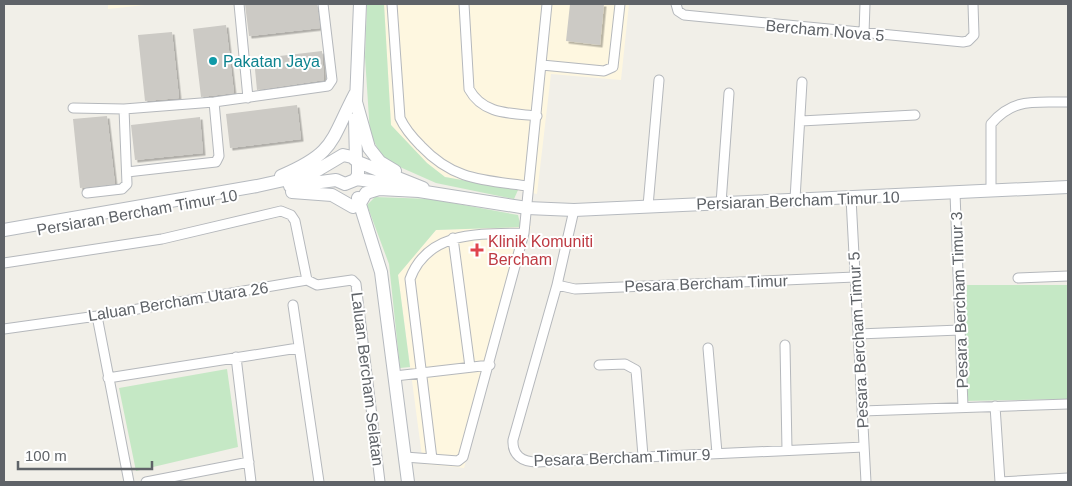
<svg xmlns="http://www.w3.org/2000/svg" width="1072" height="486" font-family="Arial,sans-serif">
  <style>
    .commercial { fill: #fef7e0 }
    .green { fill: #c5e8c5 }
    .building { fill: #cccac5; filter: url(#shadow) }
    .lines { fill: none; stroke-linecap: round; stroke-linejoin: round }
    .street-casing { stroke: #b5b8bc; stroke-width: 11 }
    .secondary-casing { stroke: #b6babf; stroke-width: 14 }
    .street { stroke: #fff; stroke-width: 9 }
    .secondary { stroke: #fff; stroke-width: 12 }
    .culture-dot { fill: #0f9aa8; stroke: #fff; stroke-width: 2 }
    .health-dot { fill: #e0444e; stroke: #fff; stroke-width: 2 }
    .labels { text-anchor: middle; stroke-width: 4; stroke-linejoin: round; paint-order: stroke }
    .street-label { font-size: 16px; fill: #5f6368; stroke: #fff }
    .culture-label { font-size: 16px; fill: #0d838f; stroke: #fff; text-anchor: start }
    .health-label { font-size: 16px; fill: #be3a42; stroke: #fff; text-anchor: start }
  </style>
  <defs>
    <filter id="shadow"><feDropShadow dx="2.5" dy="2.5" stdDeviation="0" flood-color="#0004"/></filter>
  </defs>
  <rect width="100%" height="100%" fill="#f1efe8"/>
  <!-- commercial -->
  <path class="commercial" d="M108,4H154L108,9Z
    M384,4H629L621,80L551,74L537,194L445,177L427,163L391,125Z
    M531,226L464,468L423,464L398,275L436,230Z"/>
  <!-- green -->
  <path class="green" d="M367,4H384L391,125L427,163L445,177L518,190L514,199L436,183L384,160L370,134L365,57Z
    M375,197L431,199L518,215L521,227L436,230L398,275L410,367L400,368L389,264L367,205Z
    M967,285H1068V399L963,401Z
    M227,369L238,447L136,471L119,388Z"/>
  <!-- building -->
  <path class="building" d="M245,4H317L320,28L249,36Z
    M570,4H604L600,45L566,41Z
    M226,25L234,93L201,97L193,29Z
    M172,32L179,98L145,101L138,35Z
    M322,51L324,80L257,90L254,59Z
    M297,105L301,139L230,148L226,114Z
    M107,116L115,184L80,188L73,119Z
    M200,117L203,153L135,160L131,125Z"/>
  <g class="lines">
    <defs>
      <path id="street" d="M239,4L248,98
        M392,4L400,118C405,129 413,138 421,146C454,181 484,180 528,186
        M464,4L469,89C483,115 511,113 537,116
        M676,4L678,11L684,15L963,42L968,41L974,35L973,4
        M864,33L865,4
        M542,65L604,71L613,67L620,4
        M73,108L124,109
        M801,121L915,115
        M127,172L216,162L219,156L214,102
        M991,191V124C1014,97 1035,103 1068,102
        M87,193L122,189L127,184L124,109L214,102L328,86L332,80L323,4
        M955,193L963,407
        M851,198L866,482
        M795,199L802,82
        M721,203L729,93
        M648,206L659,80
        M574,210L557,285L513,440C512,455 522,462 537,462L864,447
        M453,238L470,367
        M4,263L162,239L281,211L291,215L295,221L307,280
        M1018,278L1068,276
        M557,285L575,289L855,277
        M293,305L319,482
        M97,316L129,482
        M4,329L97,316L307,280L317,285L352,280L356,284L380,482
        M858,334L960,330
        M785,345L787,450
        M708,348L717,453
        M236,357L251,482
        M599,365L625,364L636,370L643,456
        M395,376L490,365
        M108,378L298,348
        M995,406L1000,482
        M862,411L1068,404
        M405,457L458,461L463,457L524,233L547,4
        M432,459L410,279C428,230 481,234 524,233
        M146,482L249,462
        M1000,482L1068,478"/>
      <path id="secondary" d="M360,4L356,102L369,148L380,162L395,171
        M355,119L356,160
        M281,176C335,153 330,142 355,94
        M356,179L393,184
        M290,186L336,180L345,184L355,180L358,175V162
        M292,192L332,195L353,207
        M358,198L381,272L408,482
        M359,205L366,193L379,189L419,191L527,208L574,210L1068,187
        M4,230L257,186L311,174L343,155L352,157L358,162L423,188"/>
    </defs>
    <!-- street casing -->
    <use href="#street" class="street-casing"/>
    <!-- secondary casing -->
    <use href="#secondary" class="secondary-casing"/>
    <!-- street -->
    <use href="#street" class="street"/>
    <!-- secondary -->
    <use href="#secondary" class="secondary"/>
  </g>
  <!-- markers -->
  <circle class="culture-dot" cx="213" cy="61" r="5"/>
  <path class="health-dot" d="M474.5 242.5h5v5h5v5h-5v5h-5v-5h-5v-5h5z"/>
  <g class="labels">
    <!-- street labels -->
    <g class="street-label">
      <text transform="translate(825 30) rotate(5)" y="6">Bercham Nova 5</text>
      <text transform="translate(798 200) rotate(-2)" y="6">Persiaran Bercham Timur 10</text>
      <text transform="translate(137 212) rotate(-10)" y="6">Persiaran Bercham Timur 10</text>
      <text transform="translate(706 283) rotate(-2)" y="6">Pesara Bercham Timur</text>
      <text transform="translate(959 300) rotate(-92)" y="6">Pesara Bercham Timur 3</text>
      <text transform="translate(178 301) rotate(-9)" y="6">Laluan Bercham Utara 26</text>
      <text transform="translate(858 340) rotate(-93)" y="6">Pesara Bercham Timur 5</text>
      <text transform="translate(368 379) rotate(83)" y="6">Laluan Bercham Selatan</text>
      <text transform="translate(622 457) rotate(-2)" y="6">Pesara Bercham Timur 9</text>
    </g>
    <!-- culture labels -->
    <g class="culture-label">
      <text x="223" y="67">Pakatan Jaya</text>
    </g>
    <!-- health labels -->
    <g class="health-label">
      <text x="488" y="247">Klinik Komuniti<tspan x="488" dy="18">Bercham</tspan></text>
    </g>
  </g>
  <!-- border -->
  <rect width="1072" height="486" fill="none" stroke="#5f6368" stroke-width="10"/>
  <!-- scale -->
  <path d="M18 461v8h134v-8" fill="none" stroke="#5f6368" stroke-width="2.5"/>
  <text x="25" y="461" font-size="15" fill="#5f6368" stroke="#ffffff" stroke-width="4" paint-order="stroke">100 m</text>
</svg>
